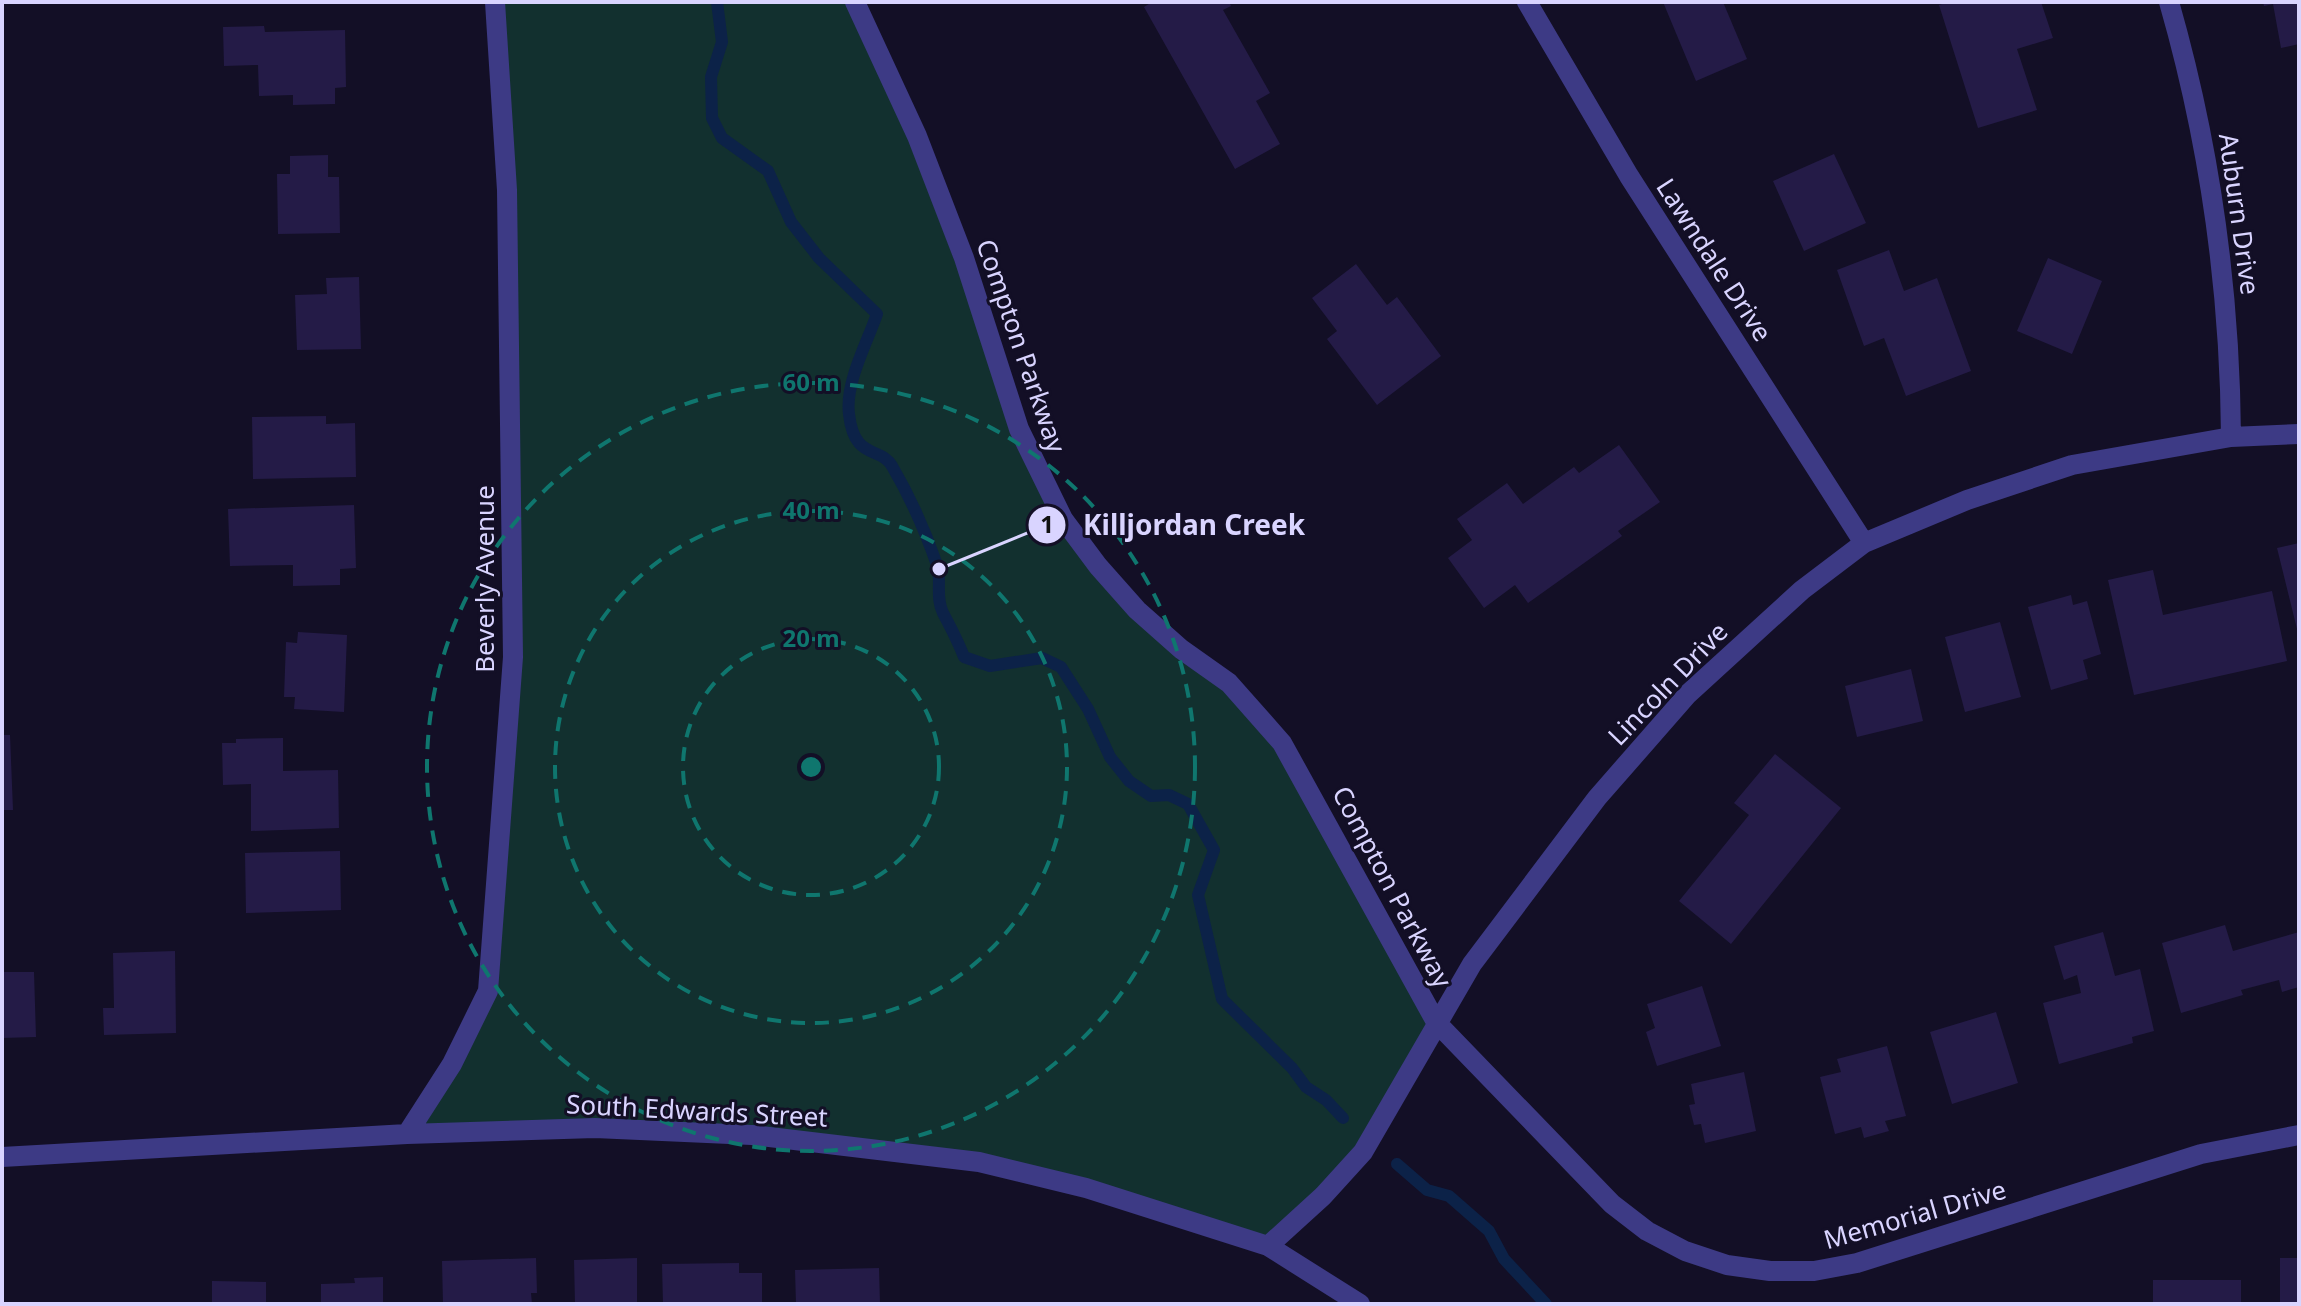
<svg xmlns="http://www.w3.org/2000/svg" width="2301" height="1306" font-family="'Noto Sans',sans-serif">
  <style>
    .park { fill: #12302f }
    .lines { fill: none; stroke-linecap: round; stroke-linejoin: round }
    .stream { stroke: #0c2248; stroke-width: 12 }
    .building { fill: #241b47 }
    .minor { stroke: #3d3a85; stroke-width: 20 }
    .ring { fill: none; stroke: #0f766e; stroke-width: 4; stroke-dasharray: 14 10 }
    .labels { text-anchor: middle; stroke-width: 6; stroke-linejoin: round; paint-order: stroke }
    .street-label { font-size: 26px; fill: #d9d4ff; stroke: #130f26 }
    .centre { fill: #0f766e; stroke: #130f26; stroke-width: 4 }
    .ring-label { font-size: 24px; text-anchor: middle; font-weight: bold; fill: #0f766e; stroke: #130f26; stroke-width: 6; stroke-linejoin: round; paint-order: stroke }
    .leader { fill: none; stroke: #d9d4ff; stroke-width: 3 }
    .callout-dot { fill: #d9d4ff; stroke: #130f26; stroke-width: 3 }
    .mark-label { font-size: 24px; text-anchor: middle; font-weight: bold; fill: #111 }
    .callout-label { font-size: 28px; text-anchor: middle; font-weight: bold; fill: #d9d4ff; stroke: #130f26; stroke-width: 6; stroke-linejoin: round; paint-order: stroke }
  </style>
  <rect width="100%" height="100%" fill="#130f26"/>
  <!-- park -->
  <path class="park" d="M495,2H856L1019,429L1098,566L1257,712L1436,1022L1384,1119L1268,1246L1086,1188L752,1135L407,1134L488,991L513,657Z"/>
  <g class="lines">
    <!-- stream -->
    <path class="stream" d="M717,2L722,42L711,77L712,118L722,138L768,171L791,222L819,258L877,314C867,343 845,383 849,414C854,461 881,446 892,466C909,495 926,533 937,565C942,580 935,597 943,613C951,628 958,641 964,657L990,666L1042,658L1061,667L1088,709L1110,757L1129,781L1151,796L1169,795L1188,804L1214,850L1198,895L1222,999L1292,1068L1306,1087L1326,1100L1343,1118
      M1397,1164L1427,1190L1449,1196L1489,1231L1504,1259L1546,1304"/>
  </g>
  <!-- building -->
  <path class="building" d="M1152,2H1229L1231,6L1223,10L1270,93L1256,101L1280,144L1235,169L1144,7Z
    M1663,2H1723L1747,59L1696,81Z
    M1948,2H2041L2053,38L2017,49L2037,110L1978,128L1939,5Z
    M2263,2H2299V44L2281,48L2273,4L2264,6Z
    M264,26L265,32L345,30L346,87L335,88V104L293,105V95L259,96L258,65L224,66L223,27Z
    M1834,154L1866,223L1804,251L1773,181Z
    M328,155V177H339L340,233L278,234L277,174H290V156Z
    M1889,250L1904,291L1937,278L1971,371L1906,396L1884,338L1864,346L1837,270Z
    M2048,258L2102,281L2072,354L2017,331Z
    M1356,264L1387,305L1397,297L1441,356L1377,405L1327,339L1337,331L1312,298Z
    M359,277L361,349L297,350L295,295L327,294L326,278Z
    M326,416V424L355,423L356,477L253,479L252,417Z
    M1619,445L1660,502L1618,531L1622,536L1528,603L1515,585L1484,608L1448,558L1472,540L1457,519L1507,483L1523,504L1574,467L1579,473Z
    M354,505L356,568L340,569V585L293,586V565L230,566L228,509Z
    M2299,543V633H2298L2277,548Z
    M2153,570L2163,615L2272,591L2287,661L2134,695L2108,580Z
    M2071,595L2073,605L2087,601L2101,654L2083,660L2088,679L2051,690L2028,607Z
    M2000,622L2021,697L1965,712L1945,637Z
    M298,632L347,635L344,712L294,709L295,697H284L286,642L297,643Z
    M1911,669L1923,721L1857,737L1845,686Z
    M2,735H10L13,810H2Z
    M283,738V771L338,770L339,828L251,831V784L223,785L222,743H236V739Z
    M1775,754L1841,808L1731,944L1679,901L1749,815L1734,803Z
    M340,851L341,910L246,913L245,853Z
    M2225,925L2233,951L2299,932V987L2282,992L2279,980L2241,990L2243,995L2181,1013L2162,943Z
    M2103,932L2115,976L2140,969L2154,1031L2132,1037L2133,1043L2059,1064L2043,1003L2081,993L2077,975L2064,980L2054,946Z
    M175,951L176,1033L104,1035L103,1008H114L113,953Z
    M2,972H34L36,1037L2,1038Z
    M1702,986L1721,1046L1657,1066L1646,1032L1655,1028L1647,1004Z
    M1996,1012L2018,1083L1952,1104L1930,1032Z
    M1887,1046L1906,1116L1885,1121L1889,1131L1864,1138L1861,1127L1835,1134L1820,1077L1841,1072L1837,1059Z
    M1744,1072L1756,1131L1705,1143L1701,1124L1694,1125L1689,1105L1695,1104L1691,1084Z
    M536,1258L537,1293H531L532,1304H443L442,1261Z
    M637,1258V1304H575L574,1260Z
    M2280,1258H2299V1304H2280Z
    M739,1263V1273H762V1304H663L662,1264Z
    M879,1268L880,1304H796L795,1270Z
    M383,1277V1304H321V1284L355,1283L354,1278Z
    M2153,1280H2241V1304H2153Z
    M212,1281L266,1282V1304H212Z"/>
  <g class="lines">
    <!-- minor -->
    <path class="minor" d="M855,2L917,136L964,258L1019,429L1063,519L1098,566L1137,610L1181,649L1229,683L1282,743L1436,1022L1612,1204L1647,1231L1685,1251L1727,1265L1770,1271H1814L1857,1263L2201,1154L2299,1135
      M1527,2L1629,176L1864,543
      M2169,2C2210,145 2230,288 2231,437
      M407,1134L452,1064L488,991L513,657L507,190L495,2
      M2,1157L407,1134L595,1128L752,1135L979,1162L1086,1188L1268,1246L1360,1304
      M1268,1246L1323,1196L1363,1152L1472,964L1597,798L1688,694L1802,590L1864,543L1967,500L2072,465L2231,437L2299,434"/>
  </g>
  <!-- distance rings -->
  <g class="ring">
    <circle cx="811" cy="767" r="128"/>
    <circle cx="811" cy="767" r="256"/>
    <circle cx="811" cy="767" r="384"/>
  </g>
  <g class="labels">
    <!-- street labels -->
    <g class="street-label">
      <text transform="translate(2239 214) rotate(82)" y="9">Auburn Drive</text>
      <text transform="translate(1714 260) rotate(57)" y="9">Lawndale Drive</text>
      <text transform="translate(1021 346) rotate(71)" y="9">Compton Parkway</text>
      <text transform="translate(485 579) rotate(-90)" y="9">Beverly Avenue</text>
      <text transform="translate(1668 684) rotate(-46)" y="9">Lincoln Drive</text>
      <text transform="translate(1392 887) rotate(62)" y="9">Compton Parkway</text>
      <text transform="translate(697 1111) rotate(3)" y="9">South Edwards Street</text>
      <text transform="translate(1915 1215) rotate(-16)" y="9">Memorial Drive</text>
    </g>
  </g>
  <circle cx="811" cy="767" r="12" class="centre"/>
  <g class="ring-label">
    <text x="811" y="391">60 m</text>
    <text x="811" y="519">40 m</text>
    <text x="811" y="647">20 m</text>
  </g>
  <!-- callouts -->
  <path class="leader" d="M939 569L1047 525"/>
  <g class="callout-dot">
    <circle cx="939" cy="569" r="8"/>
    <circle cx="1047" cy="525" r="20"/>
  </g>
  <g class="mark-label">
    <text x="1047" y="533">1</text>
  </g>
  <g class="callout-label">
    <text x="1194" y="535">Killjordan Creek</text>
  </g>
  <!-- border -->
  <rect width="2301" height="1306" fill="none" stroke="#d9d4ff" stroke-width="8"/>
</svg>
